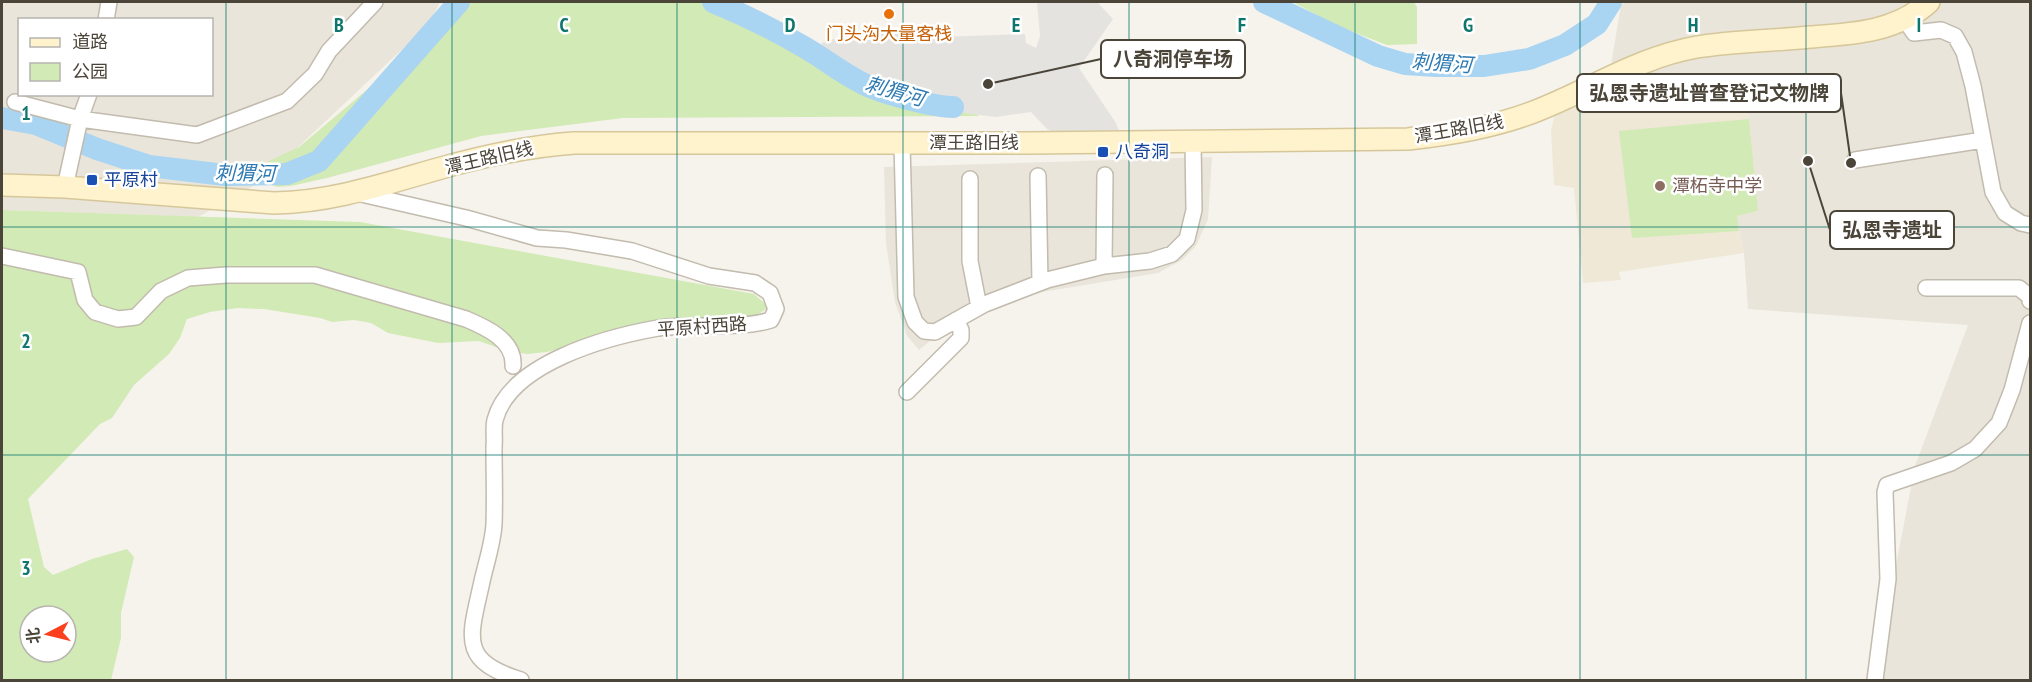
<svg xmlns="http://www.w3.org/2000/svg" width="2032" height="682" font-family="'PT Sans Narrow','Noto Sans SC',sans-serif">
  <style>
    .residential { fill: #eae5da; fill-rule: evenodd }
    .education { fill: #efe8d6 }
    .green { fill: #d2eab5; fill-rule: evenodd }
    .parking { fill: #e5e3e0 }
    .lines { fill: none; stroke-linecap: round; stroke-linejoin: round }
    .river { stroke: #a9d4f2; stroke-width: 22 }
    .minor-casing { stroke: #c2bbae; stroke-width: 18 }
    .secondary-casing { stroke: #d6c79b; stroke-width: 24 }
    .minor { stroke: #fff; stroke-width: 15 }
    .secondary { stroke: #fff3cd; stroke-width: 21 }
    .grid { fill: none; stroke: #0f766e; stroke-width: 1.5; stroke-opacity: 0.55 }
    .food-dot { fill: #e8710a; stroke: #fff; stroke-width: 2 }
    .transit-dot { fill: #1a4fb4; stroke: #fff; stroke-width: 2 }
    .education-dot { fill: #8d6e63; stroke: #fff; stroke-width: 2 }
    .labels { text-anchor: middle; stroke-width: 5; stroke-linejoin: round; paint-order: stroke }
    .food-label { font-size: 18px; fill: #c56008; stroke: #fff }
    .street-label { font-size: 18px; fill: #4b4439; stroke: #fff }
    .transit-label { font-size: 18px; fill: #164399; stroke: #fff; text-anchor: start }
    .education-label { font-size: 18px; fill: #785e54; stroke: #fff; text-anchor: start }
    .water-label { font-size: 20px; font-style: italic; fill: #2e7ab2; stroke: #fff }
    .grid-label { font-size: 20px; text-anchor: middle; font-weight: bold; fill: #0f766e; stroke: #fff; stroke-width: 5; stroke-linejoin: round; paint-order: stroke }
    .leader { fill: none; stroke: #4b4439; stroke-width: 2 }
    .callout-dot { fill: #4b4439; stroke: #fff; stroke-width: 2 }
    .callout { fill: #fff; stroke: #4b4439; stroke-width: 2 }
    .callout-label { font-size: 20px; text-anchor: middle; font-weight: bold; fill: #4b4439 }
  </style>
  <rect width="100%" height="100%" fill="#f6f3ec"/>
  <!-- residential -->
  <path class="residential" d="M2,2H440L429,24L262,181L198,217L2,210ZM20,20H212V94H20Z
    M1626,2H2030V680H1882L1888,607L1915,466L1968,325L1748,309L1744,253L1736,216L1758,211L1684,113L1683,93L1609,102L1607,89L1621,5Z
    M1212,157L1208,219L1196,246L1182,260L1158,273L1042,292L977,313L941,332L919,350L907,336L895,302L886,243L884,167Z"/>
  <!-- education -->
  <path class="education" d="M1607,89L1610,102L1683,92L1685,113L1748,105L1758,211L1736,216L1744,253L1619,272L1621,280L1583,283L1574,188L1554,185L1551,131L1555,113Z"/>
  <!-- green -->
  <path class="green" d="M445,2H709L705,10L755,27L803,54L847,73L946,94L979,116L623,118L481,136L327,178L291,186L277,187L262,181L260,165L299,147L388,72Z
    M1293,2H1414L1417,7V44L1387,45L1335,25Z
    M1749,119L1758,211L1737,216L1739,231L1632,238L1619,131Z
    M2,210L360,222L754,294L769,307L757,315L606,336L547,352L527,354L504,350L479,341L438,343L388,333L371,323L354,320L332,322L320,318L264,309L237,308L210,312L187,319L180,338L169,354L134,385L112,418L100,424L28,499L44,567L53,575L92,559L127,549L134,557L121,613V638L111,680H2ZM30,616H66V652H30Z"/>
  <!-- parking -->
  <path class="parking" d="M1037,2H1097L1113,19L1079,68L1116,123L1121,136H1062L1047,129L1031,112L996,117L964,113L953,102L814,64L816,47L827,40L924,27L938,37L1025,34L1026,43L1036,48L1040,36Z"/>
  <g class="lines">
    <!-- river -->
    <path class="river" d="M713,2C745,15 775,30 804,47C825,59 843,74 864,84C881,93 934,107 953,107
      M1264,2L1378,56L1405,64L1436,66H1484L1529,59L1565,45L1597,24L1611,2
      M2,118L36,124L97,149L149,166L225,175L287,174L319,161L459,2"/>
    <defs>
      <path id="minor" d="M106,20L109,2
        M1905,20L1914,33L1941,30L1955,36L1964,52L1973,86L1993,192L2005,213L2021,223L2030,225
        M15,102L80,119L197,135L287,101L315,74L329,51L375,2
        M902,144L906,297L915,322L924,331L935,332L985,304L1047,280L1104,266L1150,261L1172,254L1187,239L1194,210L1193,141
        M1855,160L1983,140
        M1038,176L1040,283
        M970,179V261L979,307
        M65,187L80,119L89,94
        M357,193L466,218L537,238L566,240L632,251L709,276L755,283L770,293L776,309L771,320C738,330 693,323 658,328C607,337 510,363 495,420C493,428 495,438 494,447C494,472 495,498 494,524C493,544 485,566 481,586C469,639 460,661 521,680
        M2,256L78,272L85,300L95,312L118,319L136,317L161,291L188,278L226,275H315L466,319C485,327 515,340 513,366
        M1104,266L1105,175
        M1926,288H2019L2030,297V301
        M907,392L961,338V330L956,320
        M1875,680L1888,579L1885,492L1887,485L1951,463L1975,449L1999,423L2012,390L2030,323"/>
      <path id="secondary" d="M2,185L65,187L274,203C336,202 393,181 452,165C493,154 532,146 574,143H1028L1408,139C1452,134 1495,127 1536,111C1590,90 1639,57 1697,47C1734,41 1772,41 1810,37C1853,34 1896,32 1929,2"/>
    </defs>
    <!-- minor casing -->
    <use href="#minor" class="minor-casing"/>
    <!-- secondary casing -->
    <use href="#secondary" class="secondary-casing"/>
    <!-- minor -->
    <use href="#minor" class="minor"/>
    <!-- secondary -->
    <use href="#secondary" class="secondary"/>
  </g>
  <!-- grid -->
  <path class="grid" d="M226,2V680M452,2V680M677,2V680M903,2V680M1129,2V680M1355,2V680M1580,2V680M1806,2V680M2,227H2030M2,455H2030"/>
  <!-- markers -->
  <circle class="food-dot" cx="889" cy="14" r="6"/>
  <g class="transit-dot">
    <rect x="1097" y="146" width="12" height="12" rx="3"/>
    <rect x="86" y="174" width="12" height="12" rx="3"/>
  </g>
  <circle class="education-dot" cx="1660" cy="186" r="6"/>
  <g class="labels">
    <!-- food labels -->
    <g class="food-label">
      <text x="889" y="40">门头沟大量客栈</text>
    </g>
    <!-- street labels -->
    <g class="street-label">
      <text transform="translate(1459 129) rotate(-10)" y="6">潭王路旧线</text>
      <text x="974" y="149">潭王路旧线</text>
      <text transform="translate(489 158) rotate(-13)" y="6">潭王路旧线</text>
      <text transform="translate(702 327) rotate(-4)" y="6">平原村西路</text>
    </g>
    <!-- transit labels -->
    <g class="transit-label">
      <text x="1115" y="158">八奇洞</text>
      <text x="104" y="186">平原村</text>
    </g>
    <!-- education labels -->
    <g class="education-label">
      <text x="1672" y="192">潭柘寺中学</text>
    </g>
    <!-- water labels -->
    <g class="water-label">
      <text transform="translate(1442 63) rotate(4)" y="7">刺猬河</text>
      <text transform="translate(895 91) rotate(16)" y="7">刺猬河</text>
      <text transform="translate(245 173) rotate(1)" y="7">刺猬河</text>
    </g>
  </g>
  <g class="grid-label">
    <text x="339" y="32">B</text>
    <text x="564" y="32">C</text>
    <text x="790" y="32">D</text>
    <text x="1016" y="32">E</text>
    <text x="1242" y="32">F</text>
    <text x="1468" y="32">G</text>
    <text x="1693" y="32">H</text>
    <text x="1919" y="32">I</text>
    <text x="26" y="120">1</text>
    <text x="26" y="348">2</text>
    <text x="26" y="575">3</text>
  </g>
  <!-- callouts -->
  <path class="leader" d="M988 84L1101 59M1851 163L1841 93M1808 161L1830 230"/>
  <g class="callout-dot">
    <circle cx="988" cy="84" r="6"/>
    <circle cx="1851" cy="163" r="6"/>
    <circle cx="1808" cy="161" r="6"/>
  </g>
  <g class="callout">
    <rect x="1101" y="40" width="144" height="38" rx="6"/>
    <rect x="1577" y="74" width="264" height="38" rx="6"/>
    <rect x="1830" y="211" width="124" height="38" rx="6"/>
  </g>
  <g class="callout-label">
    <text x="1173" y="66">八奇洞停车场</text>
    <text x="1709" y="100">弘恩寺遗址普查登记文物牌</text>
    <text x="1892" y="237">弘恩寺遗址</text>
  </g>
  <!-- border -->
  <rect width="2032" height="682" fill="none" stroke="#4b4439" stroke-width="6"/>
  <!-- legend -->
  <rect x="18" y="18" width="195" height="78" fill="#ffffff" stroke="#b7b4b0" stroke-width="1.5"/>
  <rect x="30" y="38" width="30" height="9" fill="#fff3cd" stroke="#b7b4b0" stroke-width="1.5"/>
  <text x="72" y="48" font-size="18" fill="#4b4439">道路</text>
  <rect x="30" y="63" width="30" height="18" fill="#d2eab5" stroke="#b7b4b0" stroke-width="1.5"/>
  <text x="72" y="78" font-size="18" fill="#4b4439">公园</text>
  <!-- north arrow -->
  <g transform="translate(48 634) rotate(263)"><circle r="28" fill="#ffffff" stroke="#b7b4b0" stroke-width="1.5"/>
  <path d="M0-4.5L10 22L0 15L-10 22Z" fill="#fc3f1d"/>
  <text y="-9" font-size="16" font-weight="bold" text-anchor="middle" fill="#4b4439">北</text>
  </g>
</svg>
